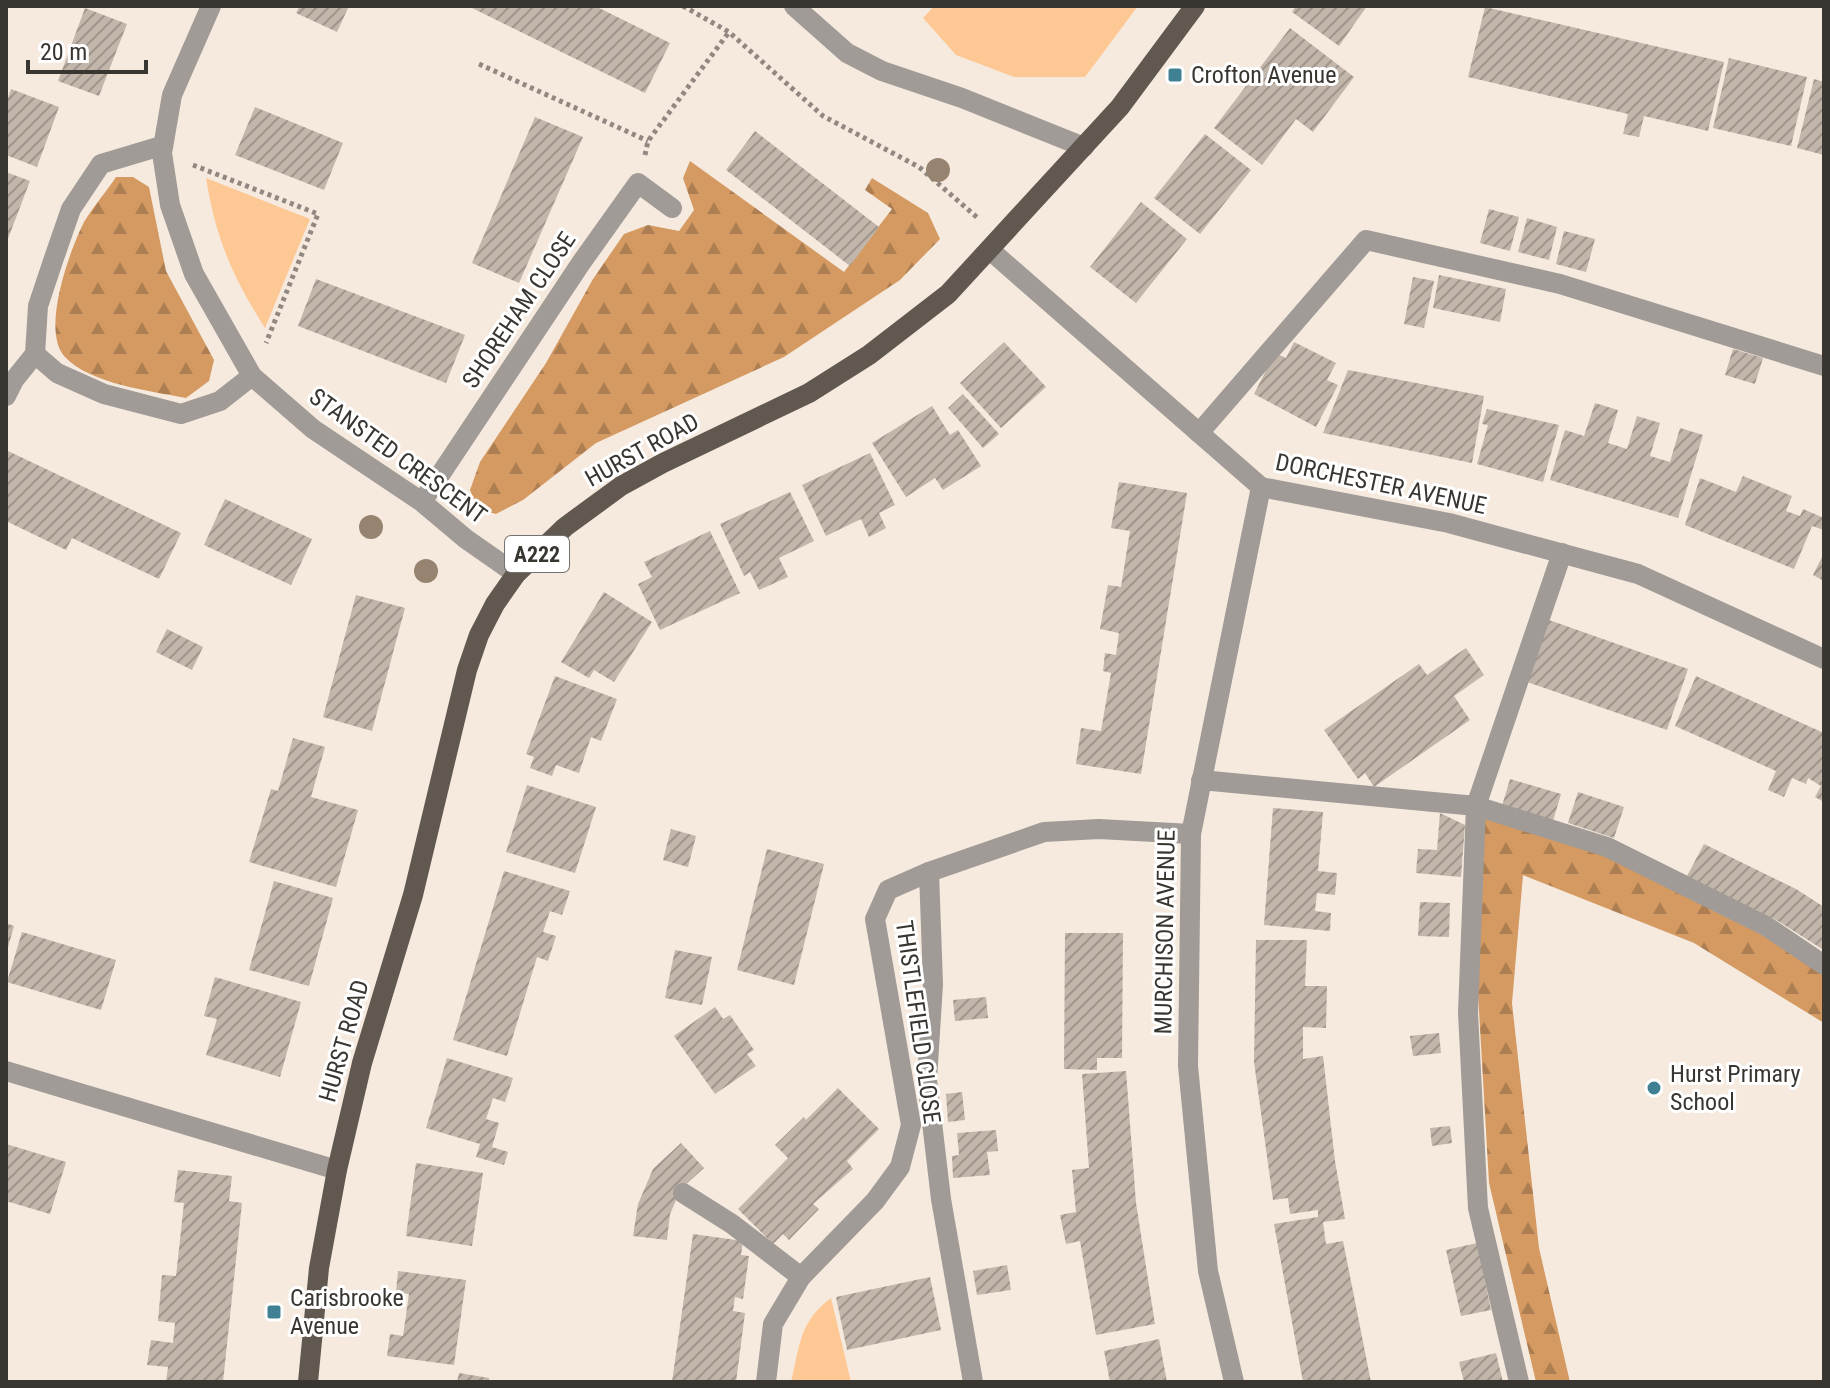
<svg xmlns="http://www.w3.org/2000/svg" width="1830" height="1388" font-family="'Roboto Condensed',sans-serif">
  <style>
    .green { fill: #fec895 }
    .forest { fill: url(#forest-firs) }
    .building { fill: url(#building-hatch) }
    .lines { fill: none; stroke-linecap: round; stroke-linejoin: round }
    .path { stroke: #918981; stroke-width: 5; stroke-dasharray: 4 4; stroke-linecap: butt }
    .service { stroke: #a09b96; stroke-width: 20 }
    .minor { stroke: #a09b96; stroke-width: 20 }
    .tertiary { stroke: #a09b96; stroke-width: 20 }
    .primary { stroke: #615850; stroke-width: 20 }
    .tree { fill: #968471 }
    .poi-dot { fill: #3f8192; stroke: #fff; stroke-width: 3 }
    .labels { text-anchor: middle; stroke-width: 6; stroke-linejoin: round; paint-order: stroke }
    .shield { fill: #fff; stroke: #74726e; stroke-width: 2 }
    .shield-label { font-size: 22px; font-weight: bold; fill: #393530 }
    .poi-label { font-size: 24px; fill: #393530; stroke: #fff; text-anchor: start }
    .street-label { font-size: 24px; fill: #393530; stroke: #fff }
  </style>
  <defs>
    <pattern id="forest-firs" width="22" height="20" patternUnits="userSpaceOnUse" patternTransform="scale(2)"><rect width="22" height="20" fill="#d49a62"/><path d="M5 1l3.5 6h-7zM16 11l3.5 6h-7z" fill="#ad7e51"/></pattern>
    <pattern id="building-hatch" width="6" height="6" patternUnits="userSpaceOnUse" patternTransform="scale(2)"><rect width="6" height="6" fill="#c2b6ab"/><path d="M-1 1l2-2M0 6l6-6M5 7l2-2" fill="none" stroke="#9f958c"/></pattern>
  </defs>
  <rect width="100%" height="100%" fill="#f6eadf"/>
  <!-- green -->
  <path class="green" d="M934,6H1138L1085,77H1014L956,55L923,18Z
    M206,178L310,219L265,328C232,276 216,239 206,178Z
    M831,1298L851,1382H791C800,1345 799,1322 831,1298Z"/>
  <!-- forest -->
  <path class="forest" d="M690,161L844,272L892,209L865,190L872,178L928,213L940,239L900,280L784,357L596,443L523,500L496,514L478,509L470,490L480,462L546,363L593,279L624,234L648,225L679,231L694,210L683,178Z
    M116,177H133L149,187L166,271L214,360L209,381L186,398C151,391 90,384 65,357C40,331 70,250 84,222C93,207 106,192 116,177Z
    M1484,815L1579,844L1739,920L1824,975V1023L1694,943L1523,875L1512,1003L1539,1248L1570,1382H1536L1489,1183L1478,993Z"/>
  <!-- building -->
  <path class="building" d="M300,6H349L337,32L296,13Z
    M468,6H595L670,43L645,93Z
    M1296,6H1367L1339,46L1292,12Z
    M1485,7L1724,62L1708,131L1644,116L1639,137L1623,134L1628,114L1468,77Z
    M85,8L127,24L99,96L58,81Z
    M1290,28L1354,77L1313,132L1296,119L1262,165L1214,128Z
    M1729,58L1807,77L1791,146L1713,128Z
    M1814,79L1824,82V155L1797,148Z
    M11,89L59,107L37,167L6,155V104Z
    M255,107L343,143L324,190L235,155Z
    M535,117L583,137L519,283L472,263Z
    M755,131L879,227L850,266L726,170Z
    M1205,134L1251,170L1200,234L1154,198Z
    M6,172L30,181L6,244Z
    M1141,202L1187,239L1136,303L1090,267Z
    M1489,209L1519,217L1510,251L1480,243Z
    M1527,218L1557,227L1549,260L1518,252Z
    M1564,231L1595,239L1586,272L1556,264Z
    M1439,275L1506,289L1500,322L1433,308Z
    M1413,277L1434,281L1424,328L1404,324Z
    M316,279L465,335L446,383L298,326Z
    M1004,342L1046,387L1001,428L960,383Z
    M1294,342L1336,363L1327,380L1338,385L1316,427L1254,394L1275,353L1286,358Z
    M1733,349L1763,358L1755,384L1725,375Z
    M1348,370L1484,396L1472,463L1323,433Z
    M963,394L999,434L983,448L948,408Z
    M1595,403L1618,410L1608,443L1627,449L1637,416L1660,423L1650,456L1670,462L1680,428L1703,435L1678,518L1550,480L1565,430L1584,436Z
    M932,406L950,435L958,430L981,466L943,490L935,478L906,497L872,443Z
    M1487,409L1559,425L1543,482L1477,464L1488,425L1482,424Z
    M8,451L181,533L159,579L72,538L66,550L6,521Z
    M870,453L895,505L879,513L886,528L869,537L861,519L826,536L802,485Z
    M1743,476L1792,496L1786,511L1800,516L1803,509L1824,518V530L1812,526L1794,569L1685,525L1700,478L1736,492Z
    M1119,482L1187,493L1141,774L1076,764L1081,728L1101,731L1111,673L1103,671L1105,653L1116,655L1119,633L1100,629L1108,585L1121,587L1130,531L1111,528Z
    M790,492L814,541L779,558L788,577L759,590L750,572L744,576L720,524Z
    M225,499L312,539L291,585L204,545Z
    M710,531L740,593L660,630L638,584L652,577L644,562Z
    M1824,553V581L1813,575Z
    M604,592L652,622L614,682L594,670L589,678L561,662Z
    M356,595L405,608L372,731L323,717Z
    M1549,620L1688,669L1667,730L1527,682Z
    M167,629L203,647L192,670L156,652Z
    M1466,648L1484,675L1454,696L1470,720L1374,787L1365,773L1358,779L1324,730L1419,664L1427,675Z
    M555,676L617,699L601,741L591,737L579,773L556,765L552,776L530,768L534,757L526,754Z
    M1696,676L1824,733V802L1815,797L1821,786L1808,778L1806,784L1792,778L1784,797L1768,790L1776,771L1675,726Z
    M293,738L325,747L311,797L358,810L336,887L249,862L271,789L278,791Z
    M1510,779L1561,794L1553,821L1502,806Z
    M527,785L596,807L575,873L506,852Z
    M1578,792L1624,807L1614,838L1568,823Z
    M1273,808L1323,812L1318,871L1337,873L1335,895L1317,893L1315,911L1331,913L1330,931L1264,925Z
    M1440,813L1465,825L1461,877L1416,873L1418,849L1437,850Z
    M671,829L696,836L688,867L663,860Z
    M1704,844L1796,889L1824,907L1822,949L1778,921L1687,876Z
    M767,849L824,864L794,985L737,970Z
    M504,871L570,891L562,915L550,911L543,932L556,936L548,961L537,957L507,1056L453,1040Z
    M274,881L333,898L309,986L249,970Z
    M1420,902L1450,903L1449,937L1418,936Z
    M6,923L14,926L7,951H6Z
    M22,932L116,960L101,1010L7,982Z
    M1065,933H1123L1122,1058H1097V1070L1064,1069Z
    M1256,940H1307L1305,986H1327L1326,1028L1303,1027V1059L1323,1056L1335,1161L1345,1219L1323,1222L1326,1244L1343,1241L1371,1382H1303L1274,1224L1318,1217V1210L1290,1214L1288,1198L1273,1200L1254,1062Z
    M675,950L712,957L702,1005L665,998Z
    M215,977L301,1002L280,1077L206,1055L217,1019L204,1016Z
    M986,997L988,1018L955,1021L953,1000Z
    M715,1007L723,1019L730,1015L754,1050L747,1054L756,1066L715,1094L674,1036Z
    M1439,1033L1441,1053L1413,1056L1410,1036Z
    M447,1058L513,1078L505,1102L493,1098L486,1119L499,1123L492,1147L508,1152L504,1165L476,1157L480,1144L426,1128Z
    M1126,1071L1136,1203L1155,1324L1096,1335L1080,1241L1066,1244L1060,1215L1076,1212L1072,1170L1089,1168L1082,1074Z
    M838,1088L879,1129L847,1161L853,1169L813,1204L819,1209L789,1240L783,1234L773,1244L738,1209L788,1158L775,1145L804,1117L806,1120Z
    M962,1092L965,1120L948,1122L946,1094Z
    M1450,1126L1452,1143L1432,1146L1430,1128Z
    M996,1130L998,1151L987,1152L990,1175L953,1178L952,1156L959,1155L957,1133Z
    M681,1143L704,1168L681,1189L670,1214L667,1240L633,1236L638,1204L653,1169Z
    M6,1144L66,1162L50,1214L6,1201Z
    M416,1163L483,1173L472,1246L406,1236Z
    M178,1170L232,1176L229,1201L242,1203L223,1382H166L168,1367L147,1365L151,1340L173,1343L175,1323L158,1321L162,1275L176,1276L184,1203L174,1202Z
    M693,1234L743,1241L741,1255L749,1256L743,1299L735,1297L733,1311L745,1313L736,1382H672Z
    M1477,1243L1491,1310L1461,1316L1446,1250Z
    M1007,1265L1011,1290L977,1295L973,1271Z
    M398,1271L466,1280L454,1365L387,1356L390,1334L403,1336L409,1294L396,1292Z
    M930,1277L941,1330L847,1350L836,1297Z
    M1159,1339L1167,1382H1110L1104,1351Z
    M1496,1353L1503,1382H1464L1459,1362Z
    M459,1373L489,1378V1382H457Z"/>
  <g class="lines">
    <!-- path -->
    <path class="path" d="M683,6L729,32L823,116L919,167L979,219
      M479,64L648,141
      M645,155L648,141L729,32
      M193,165L318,214L266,343"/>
    <!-- service -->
    <path class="service" d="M794,6L847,53L882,71L962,98L1084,147
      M6,396L14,380L35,354
      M1199,433L1366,240L1560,284L1824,366
      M1562,553L1476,806L1607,847L1766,926L1824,965
      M1201,780L1476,806L1468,1013L1478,1208L1519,1382
      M929,872L933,984L927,1080L941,1199L973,1382
      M683,1193L732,1224L801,1277"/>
    <!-- minor -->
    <path class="minor" d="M211,6L172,95L162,153L170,205L194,274L252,376
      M161,146L101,164L71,209L54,258L38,306L35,354L57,373L104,394L181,414L220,401L252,376L313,429L422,502L466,539L516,574
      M1261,487L1449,523L1638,574L1824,659
      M422,502L581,263L638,183L672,208
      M6,1071L337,1170
      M766,1382L773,1324L801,1277L875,1201L900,1167L911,1125L875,919L888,890L929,872L1044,832L1099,829L1191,834"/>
    <!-- tertiary -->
    <path class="tertiary" d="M991,251L1261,487L1191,834L1188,1066L1208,1271L1234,1382"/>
    <!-- primary -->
    <path class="primary" d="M308,1382L319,1268L337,1170L362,1063L413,895L467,670L479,635L495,604L516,574L565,527L621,486L663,463L809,393L869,355L948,294L1120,107L1195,6"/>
  </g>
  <!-- trees -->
  <g class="tree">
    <circle cx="938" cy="170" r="12"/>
    <circle cx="371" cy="527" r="12"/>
    <circle cx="426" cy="571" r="12"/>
  </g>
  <!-- markers -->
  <g class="poi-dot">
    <rect x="1167" y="67" width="16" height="16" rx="4"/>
    <circle cx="1654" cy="1088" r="8"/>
    <rect x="266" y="1304" width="16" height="16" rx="4"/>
  </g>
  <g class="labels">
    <!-- shield labels -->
    <rect class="shield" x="505" y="536" width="64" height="36" rx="6"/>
    <g class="shield-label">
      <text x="537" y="562">A222</text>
    </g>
    <!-- poi labels -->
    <g class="poi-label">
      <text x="1191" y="83">Crofton Avenue</text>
      <text x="1670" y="1082">Hurst Primary<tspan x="1670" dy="28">School</tspan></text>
      <text x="290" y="1306">Carisbrooke<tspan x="290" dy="28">Avenue</tspan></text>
    </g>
    <!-- street labels -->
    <g class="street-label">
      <text transform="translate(519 310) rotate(-56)" y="8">SHOREHAM CLOSE</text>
      <text transform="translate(642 450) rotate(-29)" y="8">HURST ROAD</text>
      <text transform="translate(398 456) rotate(36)" y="8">STANSTED CRESCENT</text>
      <text transform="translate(1381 484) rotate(12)" y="8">DORCHESTER AVENUE</text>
      <text transform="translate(1165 932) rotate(-89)" y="8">MURCHISON AVENUE</text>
      <text transform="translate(918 1022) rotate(82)" y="8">THISTLEFIELD CLOSE</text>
      <text transform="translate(344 1041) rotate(-74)" y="8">HURST ROAD</text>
    </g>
  </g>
  <!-- border -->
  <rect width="1830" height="1388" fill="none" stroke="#393530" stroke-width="16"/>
  <!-- scale -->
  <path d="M28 60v12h118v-12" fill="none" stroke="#393530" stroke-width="4"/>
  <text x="40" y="60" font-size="24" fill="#393530" stroke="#ffffff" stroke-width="6" paint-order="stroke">20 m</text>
</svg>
